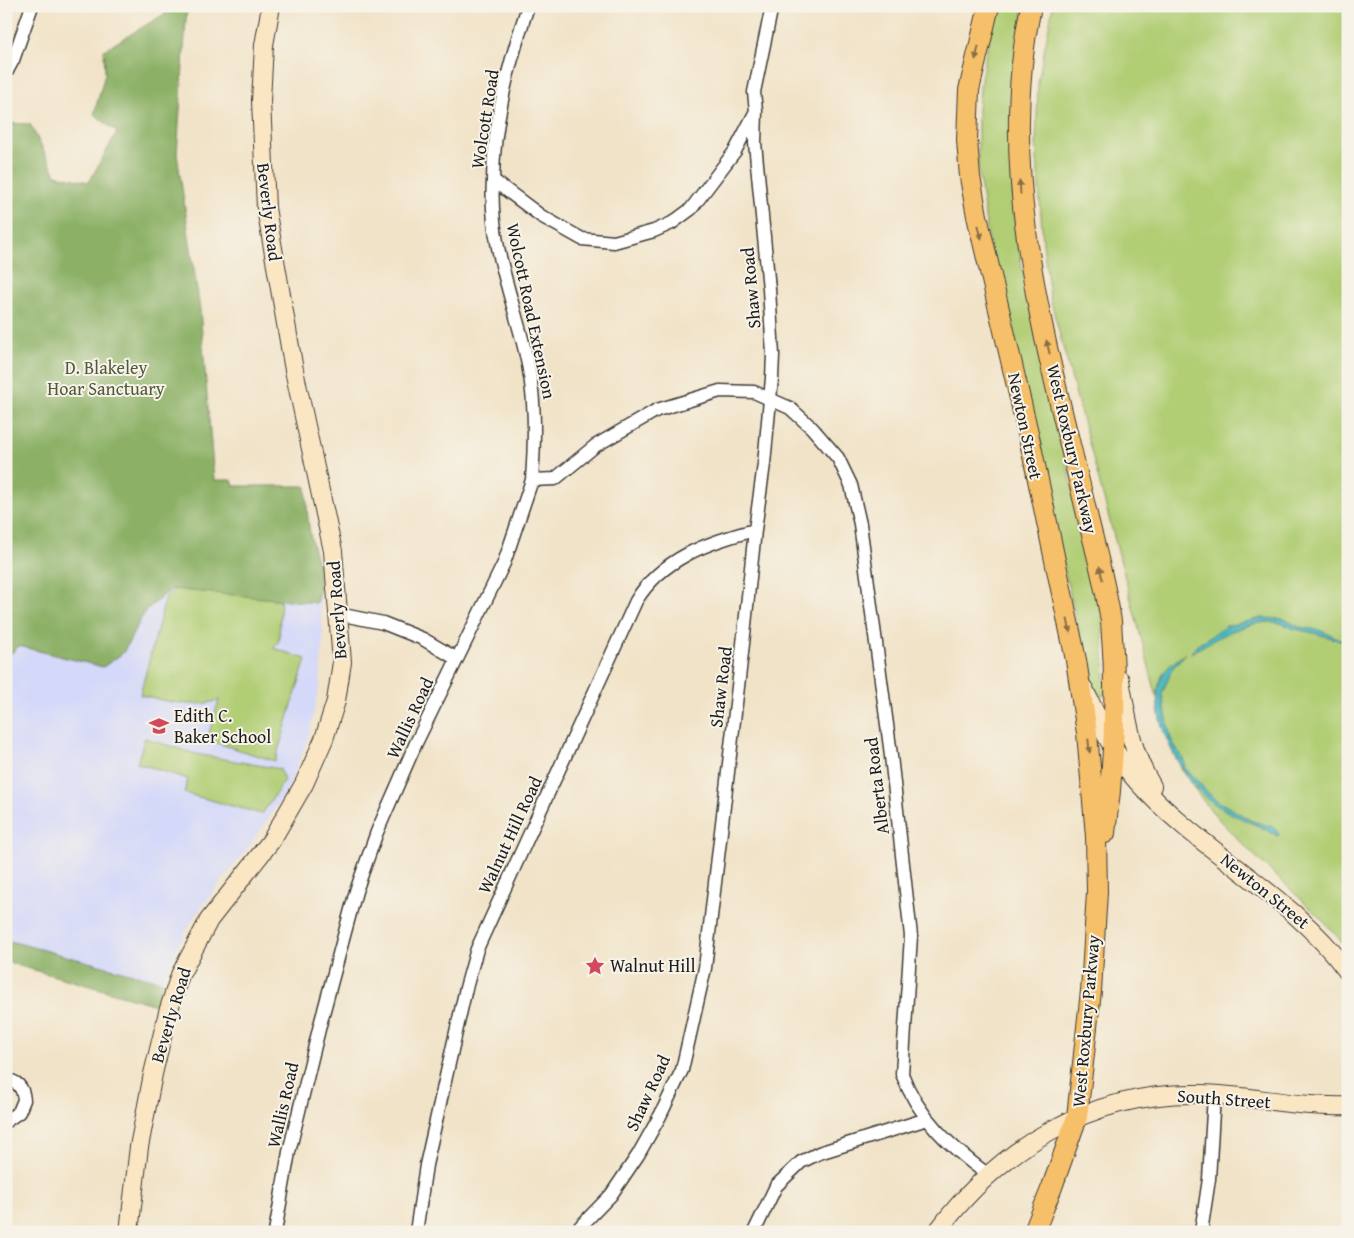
<svg xmlns="http://www.w3.org/2000/svg" width="1354" height="1238" font-family="'Gentium Book Plus',serif">
  <style>
    .built { fill: #d4d8f9 }
    .green { fill: #b1ce75; stroke: #667548 }
    .forest { fill: #8cb166; stroke: #546641 }
    .water { fill: #44b4bd; stroke: #30686c }
    .lines { fill: none; stroke-linecap: round; stroke-linejoin: round }
    .street-casing { stroke: #3c3a36; stroke-width: 15 }
    .secondary-casing { stroke: #3c3a36; stroke-width: 20 }
    .primary-casing { stroke: #3c3a36; stroke-width: 22 }
    .street { stroke: #fff; stroke-width: 12 }
    .secondary { stroke: #fbe6c4; stroke-width: 18 }
    .primary { stroke: #f6c06b; stroke-width: 20 }
    .oneway { fill: #896e44 }
    .labels { text-anchor: middle; stroke-width: 4; stroke-linejoin: round; paint-order: stroke }
    .street-label { font-size: 18px; fill: #1c1c1c; stroke: #f7f3e8 }
    .park-label { font-size: 18px; fill: #505a3b; stroke: #f7f3e8 }
    .poi-label { font-size: 18px; fill: #1c1c1c; stroke: #f7f3e8; text-anchor: start }
  </style>
  <rect width="100%" height="100%" fill="#f7f3e8"/>
  <filter id="ink" filterUnits="userSpaceOnUse"><feTurbulence type="fractalNoise" baseFrequency=".02" numOctaves="2"/><feDisplacementMap in="SourceGraphic" scale="10" xChannelSelector="R" yChannelSelector="G"/><feConvolveMatrix kernelMatrix="1 2 1 2 8 2 1 2 1" color-interpolation-filters="sRGB"/></filter>
  <filter id="wash" filterUnits="userSpaceOnUse"><feTurbulence type="fractalNoise" baseFrequency=".0096" numOctaves="4" result="noise"/><feDisplacementMap in="SourceGraphic" scale="20" xChannelSelector="R" yChannelSelector="G"/><feGaussianBlur stdDeviation="1.12" result="paint"/><feColorMatrix in="noise" values="0 0 0 0 0 0 0 0 0 0 0 0 0 0 0 0 0 1.4 0 .05"/><feComposite in="paint" operator="in"/></filter>
  <g filter="url(#wash)">
    <rect width="100%" height="100%" fill="#f1e3c8"/>
    <!-- built -->
    <path class="built" d="M232,480L234,486L317,576L323,632L320,685L308,738L288,789L250,845L198,911L179,944L163,982L6,941V544Z"/>
    <!-- green -->
    <path class="green" d="M995,6H1023L1013,193L1017,240L1029,304L1102,613L1106,695L1103,696L1096,692L1087,668L989,244L978,168V109L981,79Z
      M1053,6H1348V949C1293,881 1199,823 1169,742L1057,324L1050,298L1043,243L1036,145L1038,82Z
      M176,588L281,593L279,641L273,648L306,659L275,761L207,740L219,700C193,709 166,701 140,695L166,596Z
      M145,738L196,754L280,769L284,781L262,814L184,793L188,779L137,763Z"/>
    <!-- forest -->
    <path class="forest" d="M178,6H187L177,154L200,310L214,480H232L234,486H306C307,502 307,518 310,533C315,559 325,575 316,603L171,589L145,611L123,653L103,667L19,646L6,658V123L30,124L56,175L89,182L117,132L94,114L105,74L104,50Z
      M6,940L163,982L156,1005L6,962Z"/>
    <!-- water -->
    <path class="water" d="M1262,618L1284,619L1299,627L1319,630L1348,642V644C1330,637 1314,633 1295,629C1288,627 1281,622 1273,622C1243,622 1217,638 1191,653L1196,646L1226,626Z
      M1186,653L1172,669L1162,694L1171,739L1184,761L1185,768L1213,798L1252,821L1273,827L1279,833L1278,836C1253,822 1223,814 1202,794C1178,770 1145,711 1162,676C1167,666 1178,659 1186,653Z"/>
  </g>
  <g filter="url(#ink)">
    <g class="lines">
      <defs>
        <path id="street" d="M528,6C510,61 493,121 493,180L541,216L582,239L614,242L654,231L672,223L691,209L735,151L756,111L754,92L772,6
          M6,73L13,60L32,6
          M493,180C489,242 511,292 525,351C536,395 535,436 532,480
          M338,614L383,623L423,639L457,659
          M6,1080C18,1081 23,1088 24,1100L19,1112L6,1121
          M275,1232L289,1152L320,1025L356,891L377,832L416,743L504,563L532,480L555,479L595,446L657,410L720,391L754,392L790,408L812,428L838,458L851,485L860,524L890,747L911,936L902,1074C918,1117 950,1147 987,1174
          M416,1232L426,1165L466,988L477,949L636,601C661,559 708,542 755,530
          M575,1232L611,1195L638,1155L660,1116L682,1070L705,968L743,644L755,530L764,464L772,378L773,355L769,289L755,143L756,111
          M754,1232L776,1186L801,1162L819,1153L927,1119
          M1201,1232L1209,1179L1214,1095"/>
        <path id="secondary" d="M1120,680C1127,717 1131,753 1152,786
          M1084,689C1099,721 1113,754 1137,781C1200,852 1291,894 1348,972
          M129,1232L139,1147L153,1074L168,1012L180,975L209,920L271,841L304,784L324,739L336,701L342,662L333,551L294,370L266,208L261,101L264,45L271,6
          M937,1232C1000,1147 1092,1091 1201,1094C1250,1095 1298,1108 1348,1106"/>
        <path id="primary" d="M989,6L969,90L967,140L970,177L977,216L1029,437L1076,660L1087,733L1096,836L1097,892L1091,991L1077,1117L1052,1187L1034,1232
          M1031,6C995,176 1046,342 1085,506C1094,544 1105,582 1111,621C1117,692 1115,762 1105,833"/>
      </defs>
      <!-- street casing -->
      <use href="#street" class="street-casing"/>
      <!-- secondary casing -->
      <use href="#secondary" class="secondary-casing"/>
      <!-- primary casing -->
      <use href="#primary" class="primary-casing"/>
      <!-- street -->
      <use href="#street" class="street"/>
      <!-- secondary -->
      <use href="#secondary" class="secondary"/>
      <!-- primary -->
      <use href="#primary" class="primary"/>
    </g>
    <!-- one-way arrows -->
    <defs><path id="oneway-solid" d="M-6-.8H1V-3.2L6.5 0L1 3.2V.8H-6Z" transform="scale(1.25)"/></defs>
    <g class="oneway">
      <use href="#oneway-solid" transform="translate(977 53) rotate(103)"/>
      <use href="#oneway-solid" transform="translate(1020 187) rotate(-94)"/>
      <use href="#oneway-solid" transform="translate(980 232) rotate(77)"/>
      <use href="#oneway-solid" transform="translate(1048 347) rotate(-104)"/>
      <use href="#oneway-solid" transform="translate(1101 573) rotate(-103)"/>
      <use href="#oneway-solid" transform="translate(1069 626) rotate(78)"/>
      <use href="#oneway-solid" transform="translate(1089 746) rotate(84)"/>
    </g>
  </g>
  <!-- icons -->
  <defs>
    <symbol id="school-bare" viewBox="-9 -9 18 18"><path d="M0-5L7-2L0 1L-7-2ZM-4 1L0 2.5L4 1V4Q0 6-4 4Z" fill="#d1495b" stroke="#f7f3e8" stroke-width="2.5" paint-order="stroke"/></symbol>
    <symbol id="sight-bare" viewBox="-9 -9 18 18"><path d="M0-6L1.8-2.2L6-1.7L2.9 1.2L3.7 5.4L0 3.3L-3.7 5.4L-2.9 1.2L-6-1.7L-1.8-2.2Z" fill="#d1495b" stroke="#f7f3e8" stroke-width="2.5" paint-order="stroke"/></symbol>
  </defs>
  <g fill-rule="evenodd">
    <use href="#school-bare" x="145" y="712" width="28" height="28"/>
    <use href="#sight-bare" x="581" y="952" width="28" height="28"/>
  </g>
  <g class="labels">
    <!-- street labels -->
    <g class="street-label">
      <text transform="translate(485 119) rotate(-81)" y="6">Wolcott Road</text>
      <text transform="translate(269 212) rotate(83)" y="6">Beverly Road</text>
      <text transform="translate(751 288) rotate(-95)" y="6">Shaw Road</text>
      <text transform="translate(531 311) rotate(78)" y="6">Wolcott Road Extension</text>
      <text transform="translate(1025 426) rotate(78)" y="6">Newton Street</text>
      <text transform="translate(1072 449) rotate(77)" y="6">West Roxbury Parkway</text>
      <text transform="translate(337 610) rotate(-94)" y="6">Beverly Road</text>
      <text transform="translate(721 687) rotate(-83)" y="6">Shaw Road</text>
      <text transform="translate(410 718) rotate(-65)" y="6">Wallis Road</text>
      <text transform="translate(877 786) rotate(-97)" y="6">Alberta Road</text>
      <text transform="translate(510 835) rotate(-65)" y="6">Walnut Hill Road</text>
      <text transform="translate(1265 891) rotate(39)" y="6">Newton Street</text>
      <text transform="translate(171 1015) rotate(-73)" y="6">Beverly Road</text>
      <text transform="translate(1086 1021) rotate(-85)" y="6">West Roxbury Parkway</text>
      <text transform="translate(648 1093) rotate(-65)" y="6">Shaw Road</text>
      <text transform="translate(1224 1099) rotate(4)" y="6">South Street</text>
      <text transform="translate(283 1105) rotate(-77)" y="6">Wallis Road</text>
    </g>
    <!-- park labels -->
    <g class="park-label">
      <text x="106" y="374">D. Blakeley<tspan x="106" dy="21">Hoar Sanctuary</tspan></text>
    </g>
    <!-- poi labels -->
    <g class="poi-label">
      <text x="174" y="722">Edith C.<tspan x="174" dy="21">Baker School</tspan></text>
      <text x="610" y="972">Walnut Hill</text>
    </g>
  </g>
  <!-- margin -->
  <rect width="1354" height="1238" fill="none" stroke="#f7f3e8" stroke-width="25"/>
</svg>
